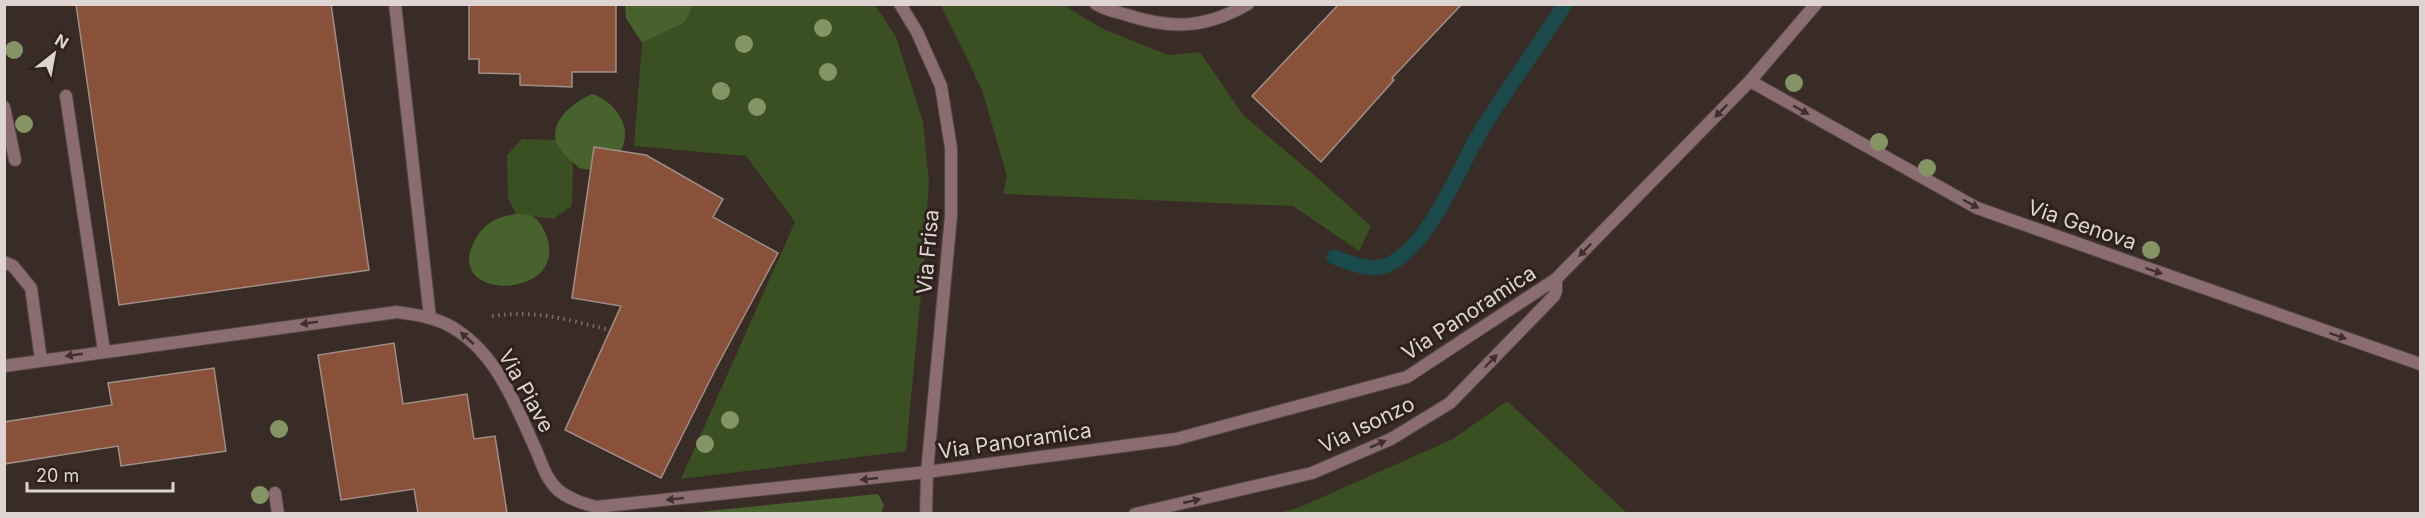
<svg xmlns="http://www.w3.org/2000/svg" width="2425" height="518" font-family="Inter,sans-serif">
  <style>
    .green { fill: #3a5023 }
    .forest { fill: #48622d }
    .lines { fill: none; stroke-linecap: round; stroke-linejoin: round }
    .stream { stroke: #1a4a4b; stroke-width: 15 }
    .building { fill: #895139; stroke: #a08f88; stroke-width: 1.5 }
    .service-casing { stroke: #534641; stroke-width: 14 }
    .minor-casing { stroke: #534641; stroke-width: 14 }
    .tertiary-casing { stroke: #534641; stroke-width: 14 }
    .path { stroke: #7c6f6b; stroke-width: 4; stroke-dasharray: 1.5 4.5; stroke-linecap: butt }
    .service { stroke: #8a6c72; stroke-width: 12 }
    .minor { stroke: #8a6c72; stroke-width: 12 }
    .tertiary { stroke: #8a6c72; stroke-width: 12 }
    .tree { fill: #849465 }
    .oneway { fill: #40302d }
    .labels { text-anchor: middle; stroke-width: 6; stroke-linejoin: round; paint-order: stroke }
    .street-label { font-size: 21px; fill: #ded4d1; stroke: #2e211c }
  </style>
  <rect width="100%" height="100%" fill="#392b25"/>
  <!-- green -->
  <path class="green" d="M693,5H875L896,37L923,122L929,182L924,261L906,451L681,479L795,222L746,156L634,146L642,43L685,22Z
    M941,5H1064L1101,28L1168,55L1200,52L1243,115L1321,181L1371,226L1359,251L1293,206L1003,194L1007,176L982,90Z
    M522,139L556,140L573,163L572,206L553,219L516,214L508,198L507,155Z
    M1507,401L1627,513H1278L1298,508L1453,439Z"/>
  <!-- forest -->
  <path class="forest" d="M625,5V4L693,5L685,22L642,43L626,18Z
    M592,94C606,98 619,110 624,126C629,143 616,167 598,170C592,171 585,169 579,168C572,161 561,153 557,144C548,121 574,102 592,94Z
    M516,214C522,214 530,214 534,217C544,225 551,243 549,255C544,300 444,296 475,240C485,222 497,217 516,214Z
    M878,494L884,505L881,513H688Z"/>
  <g class="lines">
    <!-- stream -->
    <path class="stream" d="M1334,257C1351,263 1370,272 1387,265C1429,248 1458,169 1481,131C1507,88 1538,47 1565,4"/>
  </g>
  <!-- building -->
  <path class="building" d="M76,4H331L369,270L119,305Z
    M469,4H616V72H572V87L520,85V74L479,73V59H469Z
    M1339,4H1462L1392,78L1394,80L1321,162L1252,96Z
    M594,147L646,155L723,199L713,217L778,253L715,370L661,478L565,430L621,306L572,298Z
    M394,343L403,404L467,394L474,439L495,436L507,513H418L414,489L341,500L318,355Z
    M214,368L226,451L121,466L118,446L4,464V422L112,405L108,383Z"/>
  <g class="lines">
    <defs>
      <path id="service" d="M395,4L430,318
        M66,96L104,351
        M4,107L15,160
        M275,493L278,514"/>
      <path id="minor" d="M1750,81L1977,208L2420,364
        M4,262L13,266L31,288L41,360
        M4,366L397,312C418,315 440,318 458,331C498,357 517,408 536,450C542,464 546,479 558,490C569,499 582,503 596,507L927,472L1176,439L1407,377L1556,279L1750,81L1816,4
        M1135,514L1312,473L1391,439L1450,403L1554,296L1556,291V279"/>
      <path id="tertiary" d="M900,4L917,32L941,86L951,148V216L927,472L926,514
        M1096,4C1106,10 1117,12 1127,15C1173,30 1206,28 1248,4"/>
    </defs>
    <!-- service casing -->
    <use href="#service" class="service-casing"/>
    <!-- minor casing -->
    <use href="#minor" class="minor-casing"/>
    <!-- tertiary casing -->
    <use href="#tertiary" class="tertiary-casing"/>
    <!-- path -->
    <path class="path" d="M492,316C539,310 564,319 610,330"/>
    <!-- service -->
    <use href="#service" class="service"/>
    <!-- minor -->
    <use href="#minor" class="minor"/>
    <!-- tertiary -->
    <use href="#tertiary" class="tertiary"/>
  </g>
  <!-- trees -->
  <g class="tree">
    <circle cx="823" cy="28" r="9"/>
    <circle cx="744" cy="44" r="9"/>
    <circle cx="14" cy="50" r="9"/>
    <circle cx="828" cy="72" r="9"/>
    <circle cx="1794" cy="83" r="9"/>
    <circle cx="721" cy="91" r="9"/>
    <circle cx="757" cy="107" r="9"/>
    <circle cx="24" cy="124" r="9"/>
    <circle cx="1879" cy="142" r="9"/>
    <circle cx="1927" cy="168" r="9"/>
    <circle cx="2151" cy="250" r="9"/>
    <circle cx="730" cy="420" r="9"/>
    <circle cx="279" cy="429" r="9"/>
    <circle cx="705" cy="444" r="9"/>
    <circle cx="260" cy="495" r="9"/>
  </g>
  <!-- one-way arrows -->
  <defs><path id="oneway-solid" d="M-6-.8H1V-3.2L6.5 0L1 3.2V.8H-6Z" transform="scale(1.5)"/></defs>
  <g class="oneway">
    <use href="#oneway-solid" transform="translate(1801 110) rotate(29)"/>
    <use href="#oneway-solid" transform="translate(1721 111) rotate(134)"/>
    <use href="#oneway-solid" transform="translate(1971 204) rotate(28)"/>
    <use href="#oneway-solid" transform="translate(1585 250) rotate(134)"/>
    <use href="#oneway-solid" transform="translate(2154 271) rotate(19)"/>
    <use href="#oneway-solid" transform="translate(309 323) rotate(172)"/>
    <use href="#oneway-solid" transform="translate(2338 336) rotate(19)"/>
    <use href="#oneway-solid" transform="translate(467 338) rotate(-138)"/>
    <use href="#oneway-solid" transform="translate(74 355) rotate(172)"/>
    <use href="#oneway-solid" transform="translate(1491 361) rotate(-46)"/>
    <use href="#oneway-solid" transform="translate(1378 444) rotate(-24)"/>
    <use href="#oneway-solid" transform="translate(869 479) rotate(174)"/>
    <use href="#oneway-solid" transform="translate(675 499) rotate(174)"/>
    <use href="#oneway-solid" transform="translate(1192 501) rotate(-13)"/>
  </g>
  <g class="labels">
    <!-- street labels -->
    <g class="street-label">
      <text transform="translate(2082 225) rotate(19)" y="7">Via Genova</text>
      <text transform="translate(928 252) rotate(-85)" y="7">Via Frisa</text>
      <text transform="translate(1469 313) rotate(-33)" y="7">Via Panoramica</text>
      <text transform="translate(526 391) rotate(61)" y="7">Via Piave</text>
      <text transform="translate(1367 425) rotate(-26)" y="7">Via Isonzo</text>
      <text transform="translate(1015 441) rotate(-8)" y="7">Via Panoramica</text>
    </g>
  </g>
  <!-- border -->
  <rect width="2425" height="518" fill="none" stroke="#ded4d1" stroke-width="12"/>
  <!-- north arrow -->
  <g transform="translate(54 54) rotate(31)" stroke="#2e211c" stroke-width="4.5" paint-order="stroke">
  <path d="M0-4.5L10 22L0 15L-10 22Z" fill="#ded4d1"/>
  <text y="-9" font-size="16" font-weight="bold" text-anchor="middle" fill="#ded4d1">N</text>
  </g>
  <!-- scale -->
  <path d="M27 482v9h146v-9" fill="none" stroke="#ded4d1" stroke-width="3"/>
  <text x="36" y="482" font-size="18" fill="#ded4d1" stroke="#2e211c" stroke-width="4.5" paint-order="stroke">20 m</text>
</svg>
